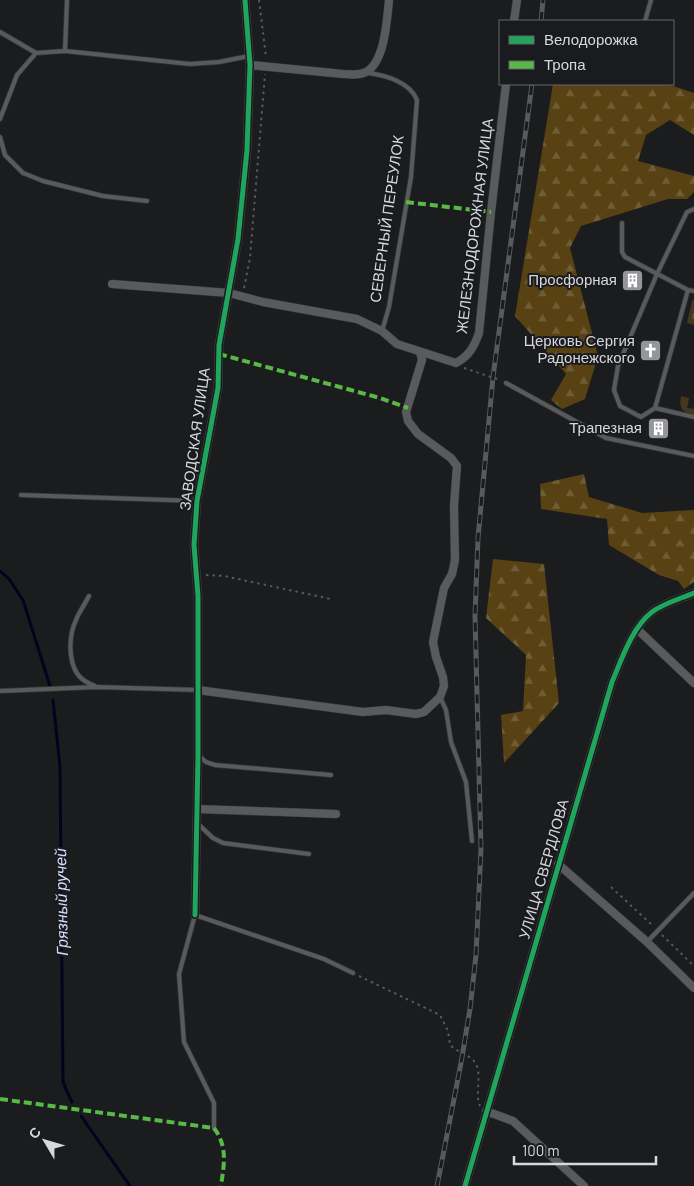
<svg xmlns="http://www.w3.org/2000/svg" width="694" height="1186" font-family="Barlow,sans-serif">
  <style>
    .grass { fill: url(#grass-tufts) }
    .forest { fill: url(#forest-firs) }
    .cemetery { fill: url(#cemetery-stones) }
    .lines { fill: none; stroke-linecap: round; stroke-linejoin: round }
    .stream { stroke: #04031f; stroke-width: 3 }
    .service-casing { stroke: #37383a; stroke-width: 5.5 }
    .minor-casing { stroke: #37383a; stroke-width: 9 }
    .path { stroke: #58595a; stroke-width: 2; stroke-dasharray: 2.5 4; stroke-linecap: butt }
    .service { stroke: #595a5c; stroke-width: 4 }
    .minor { stroke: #595a5c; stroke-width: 8 }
    .rail-casing { stroke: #58595a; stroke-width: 5 }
    .rail { stroke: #1a1b1f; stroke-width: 3; stroke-dasharray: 9; stroke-linecap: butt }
    .quiet { stroke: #58b947; stroke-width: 4; stroke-dasharray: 8 4; stroke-linecap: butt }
    .cycleway-casing { stroke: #1a1b1f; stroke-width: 8 }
    .cycleway { stroke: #20a55d; stroke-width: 5 }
    .labels { text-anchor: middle; stroke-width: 4; stroke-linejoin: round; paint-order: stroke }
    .street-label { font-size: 15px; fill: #d7d8db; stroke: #1a1b1f }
    .poi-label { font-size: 15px; fill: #d7d8db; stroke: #1a1b1f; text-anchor: end }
    .water-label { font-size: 16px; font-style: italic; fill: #d7dffd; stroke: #1a1b1f }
  </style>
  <defs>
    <pattern id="grass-tufts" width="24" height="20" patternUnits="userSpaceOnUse" patternTransform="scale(1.25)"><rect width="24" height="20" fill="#45371d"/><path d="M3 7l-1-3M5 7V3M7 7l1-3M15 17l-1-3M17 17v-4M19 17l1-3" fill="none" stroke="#5f533d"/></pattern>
    <pattern id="forest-firs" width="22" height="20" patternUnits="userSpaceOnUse" patternTransform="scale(1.25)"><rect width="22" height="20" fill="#584214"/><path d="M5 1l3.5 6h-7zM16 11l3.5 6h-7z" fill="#6f5d36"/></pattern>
    <pattern id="cemetery-stones" width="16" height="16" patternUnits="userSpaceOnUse" patternTransform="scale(1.25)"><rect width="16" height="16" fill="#45371d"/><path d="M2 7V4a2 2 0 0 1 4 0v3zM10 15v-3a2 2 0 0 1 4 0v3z" fill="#5f533d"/></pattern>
  </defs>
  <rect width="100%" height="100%" fill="#1b1c1e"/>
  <!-- grass -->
  <path class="grass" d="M681,396L689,398L687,408L694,409V415C682,412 679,409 681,396Z"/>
  <!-- forest -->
  <path class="forest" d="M553,84H667L694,93V135L670,120L646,135L638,161L694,176V192L687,199H668L581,226L570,248L598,356L585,399L562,409L551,400L566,374L515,316Z
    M584,474L589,497L642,513L694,510V582L684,589L678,581L659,575L609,545L607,519L541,509L540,484Z
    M493,559L544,564L559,703L504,763L501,715L523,711L526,655L486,618Z"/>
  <!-- cemetery -->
  <path class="cemetery" d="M694,299V325L687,323L692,301Z"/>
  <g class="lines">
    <!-- stream -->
    <path class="stream" d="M0,571L9,579L23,600L50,686
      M53,700L60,767L63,1081L65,1087L72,1102
      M81,1116L130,1186"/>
    <defs>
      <path id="service" d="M645,21L651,0
        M0,32L36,53
        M65,51L67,0
        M368,73C385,75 410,82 417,100L411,177L389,307L382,331
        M0,119L17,75L36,53L65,51L190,64L219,62L249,56
        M0,137L5,155L23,173L43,181L103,196L147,201
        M694,209L687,212L657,274L618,366L614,390L620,406L641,417L655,408L694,417
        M622,223V252L625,257L688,290L694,291
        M506,383L606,438L694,456
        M655,408L688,290
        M21,495L197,501
        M89,596C85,604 79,612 76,620C68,637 67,670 85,681C88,683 92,685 95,686
        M0,691L97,687L198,690
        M440,697L446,710L451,742L466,782L472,841
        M199,756L206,762L215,765L331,775
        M197,823L213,838L223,843L309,854
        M647,942L694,893
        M214,1128V1103L184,1042L179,974L195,915L324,959L353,973"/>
      <path id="minor" d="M514,21L517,0
        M250,65L343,74C350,74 359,76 366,72C385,62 387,19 389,0
        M112,284L229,293L263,302L357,319L382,331L397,344L456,363C469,356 474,347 479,333L491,212L506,84
        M637,629L694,683
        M198,690L363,712L386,710L416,714L424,712L440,697L444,686L443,677L436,657L433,642L444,588L452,574L455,560L454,505L457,466L451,458L418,434L408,421L406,412L422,360L420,352
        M197,809L336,814
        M558,864L647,942L694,988
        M195,915L198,755V596L194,545L197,501L218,388L219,345L238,239L247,150L250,65L245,0
        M486,1111L513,1121L584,1186
        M465,1186L612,682C621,661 632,627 652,612C664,603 680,599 694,593"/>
    </defs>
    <!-- service casing -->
    <use href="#service" class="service-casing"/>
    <!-- minor casing -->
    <use href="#minor" class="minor-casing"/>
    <!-- path -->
    <path class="path" d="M259,0L266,57
      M244,288L250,258L265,74
      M464,368L500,380
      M206,575L224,576L331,599
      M611,887L653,926
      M662,935L694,966
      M359,976L440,1015L448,1031L450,1045C457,1052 467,1054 473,1060C484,1070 474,1093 480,1106"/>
    <!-- service -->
    <use href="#service" class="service"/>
    <!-- minor -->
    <use href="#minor" class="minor"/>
    <defs>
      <path id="rail" d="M541,21L543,0
        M437,1186L461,1063L470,1009L476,955L481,849L475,616L478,538L493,377L532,84"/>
    </defs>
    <!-- rail casing -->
    <use href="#rail" class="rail-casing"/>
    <!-- rail -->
    <use href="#rail" class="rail"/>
    <!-- quiet -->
    <path class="quiet" d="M406,202L491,212
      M219,354L380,398L408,408
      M0,1099L214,1128C228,1147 224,1164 221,1186"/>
    <defs>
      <path id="cycleway" d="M195,915L198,755V596L194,545L197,501L218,388L219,345L238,239L247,150L250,65L245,0
        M465,1186L612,682C621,661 632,627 652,612C664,603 680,599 694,593"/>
    </defs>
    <!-- cycleway casing -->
    <use href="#cycleway" class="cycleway-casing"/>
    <!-- cycleway -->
    <use href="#cycleway" class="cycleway"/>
  </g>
  <!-- icons -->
  <defs>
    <symbol id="building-square" viewBox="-11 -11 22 22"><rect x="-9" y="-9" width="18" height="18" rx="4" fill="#959699" stroke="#1a1b1f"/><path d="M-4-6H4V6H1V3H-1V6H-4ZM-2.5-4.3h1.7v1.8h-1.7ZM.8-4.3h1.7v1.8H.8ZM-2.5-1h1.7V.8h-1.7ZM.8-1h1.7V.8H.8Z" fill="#fff"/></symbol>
    <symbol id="church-square" viewBox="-11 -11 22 22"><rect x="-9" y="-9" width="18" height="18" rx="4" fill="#959699" stroke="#1a1b1f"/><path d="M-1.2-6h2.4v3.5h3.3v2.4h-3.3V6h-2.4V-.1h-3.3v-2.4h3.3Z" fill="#fff"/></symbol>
  </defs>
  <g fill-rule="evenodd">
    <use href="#building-square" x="620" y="268" width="25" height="25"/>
    <use href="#church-square" x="638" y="338" width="25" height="25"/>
    <use href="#building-square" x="646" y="416" width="25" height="25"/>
  </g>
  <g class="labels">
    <!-- street labels -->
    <g class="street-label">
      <text transform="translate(387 219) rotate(-82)" y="5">СЕВЕРНЫЙ ПЕРЕУЛОК</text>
      <text transform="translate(475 226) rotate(-83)" y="5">ЖЕЛЕЗНОДОРОЖНАЯ УЛИЦА</text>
      <text transform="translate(195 439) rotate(-82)" y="5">ЗАВОДСКАЯ УЛИЦА</text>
      <text transform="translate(544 869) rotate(-74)" y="5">УЛИЦА СВЕРДЛОВА</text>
    </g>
    <!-- poi labels -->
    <g class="poi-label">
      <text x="617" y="285">Просфорная</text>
      <text x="635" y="346">Церковь Сергия<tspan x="635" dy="17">Радонежского</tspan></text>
      <text x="642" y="433">Трапезная</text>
    </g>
    <!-- water labels -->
    <g class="water-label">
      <text transform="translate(61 902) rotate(-91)" y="6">Грязный ручей</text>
    </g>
  </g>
  <!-- legend -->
  <rect x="499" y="20" width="175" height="65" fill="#1a1b1f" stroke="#66676a"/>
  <rect x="509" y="36" width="25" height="8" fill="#20a55d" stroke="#66676a"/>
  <text x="544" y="45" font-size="15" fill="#d7d8db">Велодорожка</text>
  <rect x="509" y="61" width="25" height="8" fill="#58b947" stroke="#66676a"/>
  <text x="544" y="70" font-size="15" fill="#d7d8db">Тропа</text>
  <!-- north arrow -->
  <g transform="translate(45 1141) rotate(308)" stroke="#1a1b1f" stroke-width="4" paint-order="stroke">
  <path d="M0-4L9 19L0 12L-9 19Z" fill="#d7d8db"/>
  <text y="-8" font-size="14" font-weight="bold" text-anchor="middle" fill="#d7d8db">С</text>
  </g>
  <!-- scale -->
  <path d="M514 1156v8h142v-8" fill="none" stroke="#d7d8db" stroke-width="2.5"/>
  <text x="522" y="1156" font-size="15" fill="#d7d8db" stroke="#1a1b1f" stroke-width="4" paint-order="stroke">100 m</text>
</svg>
